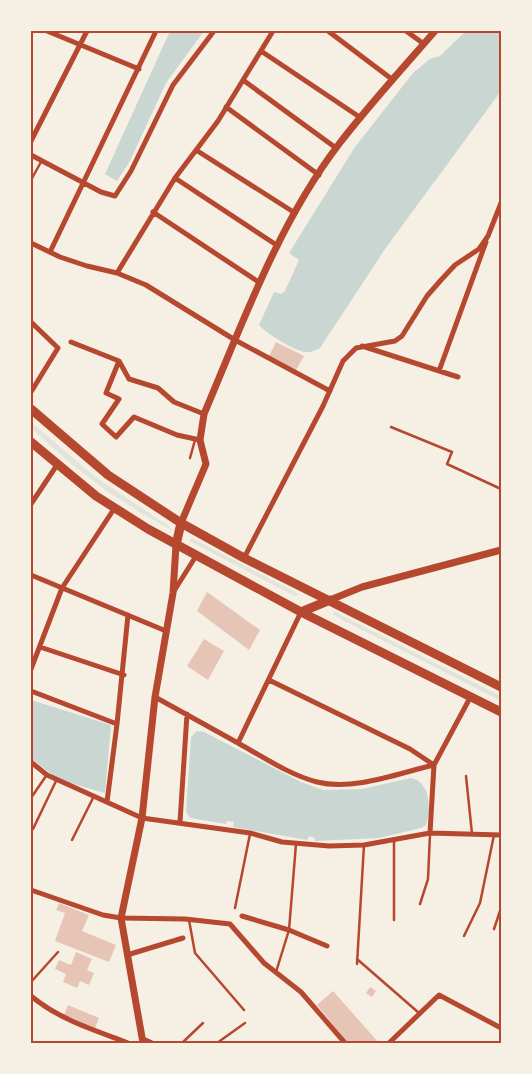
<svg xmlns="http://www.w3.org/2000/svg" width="532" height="1074" font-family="'DM Sans',sans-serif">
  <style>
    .green { fill: #e2e4dc }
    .water { fill: #c9d6d2 }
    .building { fill: #e6c5b7 }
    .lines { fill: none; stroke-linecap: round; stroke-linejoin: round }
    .service { stroke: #b5482f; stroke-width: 2.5 }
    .minor { stroke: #b5482f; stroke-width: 5 }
    .tertiary { stroke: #b5482f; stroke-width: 7 }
    .primary { stroke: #b5482f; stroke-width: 9 }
    .neatline { fill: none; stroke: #b5482f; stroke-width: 2 }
  </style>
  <rect width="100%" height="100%" fill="#f6efe4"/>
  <!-- green -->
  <path class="green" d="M31,422L93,475L170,527L172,530L139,512L104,489L70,463L31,428Z
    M192,538L297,593L299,595L295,596L191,542L189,540Z
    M335,612L501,696V701L335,616L333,613Z"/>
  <!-- water -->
  <path class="water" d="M170,31H204L166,83L130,161L117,181L105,174Z
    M466,31H501V91L385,249L320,348C314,351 310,353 304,352C292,349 267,334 259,325L274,292L281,294L285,291L299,260L289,253L355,147L413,73L430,59L440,56Z
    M31,700L111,725L105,793L59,780L31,758Z
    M197,731L204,732L301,782L323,790L362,789L411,778C431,782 431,810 426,825L421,828L379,838L315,841V838L309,836L307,840L233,827L234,822L227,821L226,824L190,818L186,812L191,737Z"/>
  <!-- building -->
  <path class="building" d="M276,342L304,356L296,370L269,356Z
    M207,592L260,630L249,650L197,611Z
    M204,639L224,651L208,680L187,666Z
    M59,903L89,915L82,931L116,945L109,962L55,941L65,913L56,910Z
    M76,952L92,959L87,970L94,973L89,985L80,981L77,988L63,982L66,974L55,969L59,960L71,965Z
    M370,987L376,991L372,997L366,993Z
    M333,991L379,1043H348L317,1005Z
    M68,1005L99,1018L95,1028L64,1015Z"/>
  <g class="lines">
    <!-- service -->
    <path class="service" d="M31,180L41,162
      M391,427L452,452L447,464L501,489
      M190,458L195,440
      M466,776L472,834
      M31,798L46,776
      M31,828L33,829L56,781
      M72,840L94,796
      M420,904L428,879L430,834
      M235,908L250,834
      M189,920L195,953L244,1010
      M394,920V840
      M494,929L501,908
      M464,936L480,903L494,835
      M357,959L419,1013
      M357,964L364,845
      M276,972L289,930L296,844
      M31,982L58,952
      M182,1043L203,1023
      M217,1043L245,1023"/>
    <!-- minor -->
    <path class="minor" d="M47,31L139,69
      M328,31L393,80
      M406,31L424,44
      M261,51L361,118
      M243,80L336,148
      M226,107L319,175
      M31,141L87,31
      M196,150L295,213
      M31,155L101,192L115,196L131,171L173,85L214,31
      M175,178L278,246
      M153,212L260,283
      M31,243L60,257L87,266L117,273L146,285L235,340L330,391
      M50,252L156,31
      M117,273L175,178L218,121L273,31
      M31,322L58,348L31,392
      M71,342L119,361L129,379L158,388L174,402L204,414
      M362,346L458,377
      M119,361L106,393L119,399L102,424L116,437L134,417L177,435L200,440
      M439,371L486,242
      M31,504L57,465
      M244,558L323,406L343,361L356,348L395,341L402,336L427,296L441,280L455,265L479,249L488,236L501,203
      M31,575L166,631
      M174,591L196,556
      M40,647L124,675
      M31,669L62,588L114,509
      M269,680L410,749L434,765
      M31,691L117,724L107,802
      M155,697L238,743L301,612
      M117,724L128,615
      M238,743C263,757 290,775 317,782C354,791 399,773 434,765
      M31,762L47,775L142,818L250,833L282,842L329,846L364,845L430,833L501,835
      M180,822L187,714
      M430,833L434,765L471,696
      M31,890L103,915L121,918L185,919L230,924L264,963L301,992L345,1043
      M242,916L289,930L327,946
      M127,955L183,938
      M31,996C60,1020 94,1030 128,1043
      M143,1039L152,1043
      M389,1043L439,995L501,1028"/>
    <!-- tertiary -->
    <path class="tertiary" d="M181,523L206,464L200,440L204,414C243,322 278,224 339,144C369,105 403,68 435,31
      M330,600L362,587L501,550
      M143,1043L121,918L142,818L155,697L173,593L176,545"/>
    <!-- primary -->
    <path class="primary" d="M31,409L108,475L181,523L244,558L501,687
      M31,442L96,496L148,529L301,612L501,712
      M176,545L181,523
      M301,612L330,600"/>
  </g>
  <!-- border -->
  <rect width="532" height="1074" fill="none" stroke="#f6efe4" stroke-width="65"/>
  <rect x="32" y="32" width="468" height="1010" class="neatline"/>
</svg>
